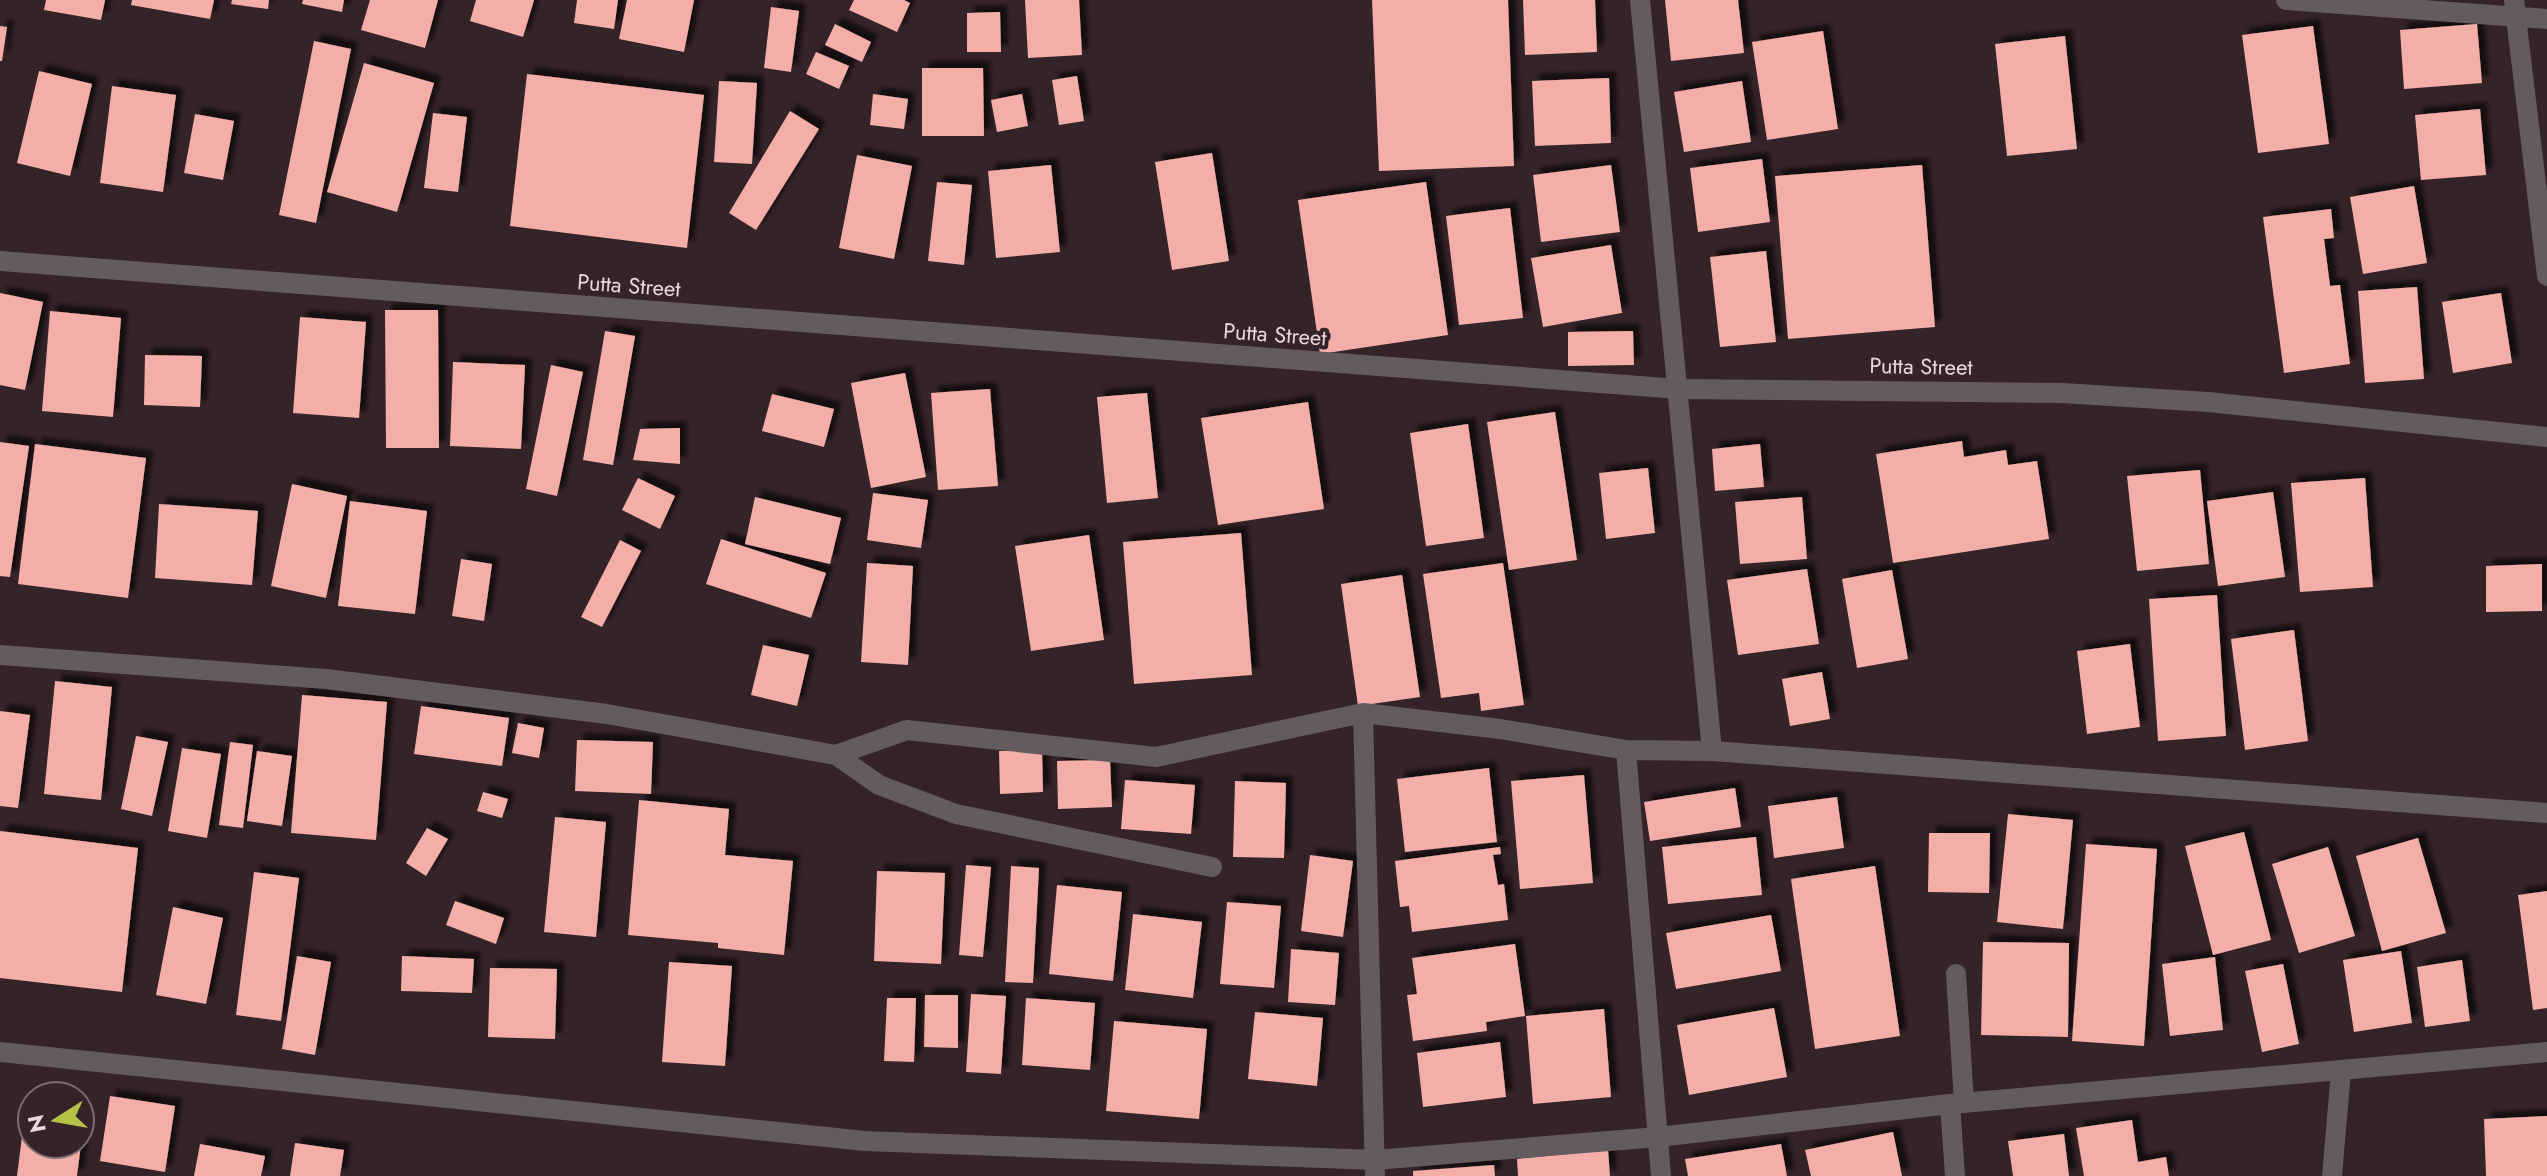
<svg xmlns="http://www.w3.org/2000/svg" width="2547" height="1176" font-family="Jost,sans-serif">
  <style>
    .building { fill: #f3aea8; filter: url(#shadow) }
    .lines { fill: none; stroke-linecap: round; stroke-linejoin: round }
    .lane { stroke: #635b60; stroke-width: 20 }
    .street { stroke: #635b60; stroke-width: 20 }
    .labels { text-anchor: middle; stroke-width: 8; stroke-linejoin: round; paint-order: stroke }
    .street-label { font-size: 22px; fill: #e5d9dc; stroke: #342328 }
  </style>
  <defs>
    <filter id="shadow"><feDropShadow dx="7" dy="-7" stdDeviation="2" flood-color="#0009"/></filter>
  </defs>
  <rect width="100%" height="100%" fill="#342328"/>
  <!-- building -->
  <path class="building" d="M46,0H105L101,20L44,10Z
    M132,0H214L210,19L131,5Z
    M232,0H269L268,9L231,4Z
    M303,0H344L342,12L302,4Z
    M370,0H438L425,48L361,30Z
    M476,0H534L523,37L470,21Z
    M577,0H618L614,29L574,23Z
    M627,0H694L684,52L619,39Z
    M854,0H904L910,3L897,32L849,10Z
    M1025,0H1079L1082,55L1028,58Z
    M1372,0H1508L1514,166L1379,171Z
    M1523,0H1595L1597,52L1525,55Z
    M1665,0H1738L1744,53L1671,61Z
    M771,7L799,11L791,72L764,68Z
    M1000,12L1001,52H967V13Z
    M835,24L871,42L862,62L825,45Z
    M2477,24L2482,83L2404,89L2400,30Z
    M0,26L7,27L2,61H0Z
    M2313,26L2329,144L2258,153L2242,35Z
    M1823,31L1838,129L1767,140L1752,42Z
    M2065,36L2077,149L2007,156L1995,44Z
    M314,41L351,49L316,223L279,215Z
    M816,52L849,66L839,89L806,74Z
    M364,63L434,83L397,212L327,192Z
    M922,68H983L984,136H922Z
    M39,71L92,84L70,176L17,163Z
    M527,74L704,95L687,248L510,226Z
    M1077,76L1084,121L1059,125L1052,80Z
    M1609,78L1611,143L1535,146L1532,81Z
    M719,81L757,83L752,164L714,162Z
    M1742,81L1751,142L1684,152L1674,92Z
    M112,86L176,95L163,192L100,183Z
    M873,94L908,99L904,129L870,125Z
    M1022,94L1028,126L997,132L991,100Z
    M2480,109L2486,175L2421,180L2415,115Z
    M790,111L819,129L756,230L729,213Z
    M433,113L467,117L458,192L424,188Z
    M195,114L234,121L223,180L184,173Z
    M1212,153L1229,261L1172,270L1155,162Z
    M857,155L912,166L894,259L839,248Z
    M1762,159L1770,222L1698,232L1690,168Z
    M1051,165L1060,252L996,258L988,171Z
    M1611,165L1620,232L1541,242L1533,175Z
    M1922,165L1935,327L1788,339L1775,176Z
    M937,182L972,185L964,265L928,261Z
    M1426,182L1448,335L1320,354L1298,200Z
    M2414,186L2427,263L2363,274L2350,197Z
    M1510,208L1523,318L1459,325L1446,216Z
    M2331,209L2334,238L2324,239L2330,286L2340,285L2350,364L2284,373L2263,217Z
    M1611,245L1622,313L1543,327L1531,258Z
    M1766,251L1776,342L1720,347L1710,257Z
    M2417,287L2424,379L2365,383L2358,291Z
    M0,293L43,302L25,390L0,385Z
    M2501,293L2512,363L2453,373L2442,302Z
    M385,310H438L439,448H386Z
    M50,311L121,318L113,417L42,411Z
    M300,317L366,322L359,418L293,413Z
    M605,331L635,336L613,465L583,460Z
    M1633,331L1634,365L1568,366V332Z
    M145,355L202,356L200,407L144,405Z
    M453,362L525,365L521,449L450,446Z
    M551,365L583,372L557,496L526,489Z
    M905,373L926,477L871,488L851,383Z
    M990,389L998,486L938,490L931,393Z
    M1147,393L1158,498L1107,503L1097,397Z
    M772,394L834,409L824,447L762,431Z
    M1308,402L1324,509L1218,525L1201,418Z
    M1555,412L1577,560L1509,570L1487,422Z
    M1468,424L1484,538L1426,546L1410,433Z
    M680,428V464L633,460L640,429Z
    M1962,441L1964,457L2006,450L2008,465L2037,461L2049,539L1893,563L1876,454Z
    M0,442L29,446L10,577L0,576Z
    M35,444L146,458L128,598L18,584Z
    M1760,444L1764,487L1715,491L1712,449Z
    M1648,468L1655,533L1606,539L1599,473Z
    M2200,470L2209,564L2137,571L2127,476Z
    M638,478L675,496L660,529L622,510Z
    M2365,478L2373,587L2300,592L2291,483Z
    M292,484L347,496L326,598L271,586Z
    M2273,492L2285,577L2218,586L2207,501Z
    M873,493L928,500L921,548L867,540Z
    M755,497L841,518L830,564L745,544Z
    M1802,497L1807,559L1740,564L1735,502Z
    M350,501L427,511L415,614L338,606Z
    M159,504L258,511L252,585L155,578Z
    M1241,533L1252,675L1134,684L1123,542Z
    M1089,535L1104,640L1031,651L1015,546Z
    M721,539L826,573L811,618L706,584Z
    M620,540L641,551L602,627L581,617Z
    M461,559L492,564L484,621L452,616Z
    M867,563L913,566L908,665L861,662Z
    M1503,563L1524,705L1481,711L1479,693L1441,698L1423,574Z
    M2542,564V611L2486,612V566Z
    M1807,569L1819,644L1738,655L1727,580Z
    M1892,570L1908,659L1857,668L1842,579Z
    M1402,575L1420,697L1358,706L1341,584Z
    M2217,595L2226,736L2158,741L2149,599Z
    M2294,630L2308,741L2245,750L2231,639Z
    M2130,644L2140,727L2087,734L2077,651Z
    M763,645L809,655L797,706L751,695Z
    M1822,672L1830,719L1790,726L1782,679Z
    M55,681L112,687L101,800L44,794Z
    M302,695L387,702L376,840L291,833Z
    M421,706L509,718L502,766L414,754Z
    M0,711L30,715L18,808L0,806Z
    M518,723L544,728L539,758L512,753Z
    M136,736L168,742L152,816L121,809Z
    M577,740L653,742L651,794L575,791Z
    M230,742L253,745L243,828L219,825Z
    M182,748L221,754L207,838L168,831Z
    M1042,750L1043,792L1000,794L999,751Z
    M257,751L292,756L282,826L247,821Z
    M1110,760L1112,807L1058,809L1057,761Z
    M1489,768L1497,842L1405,852L1397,779Z
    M1584,775L1593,883L1520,889L1511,781Z
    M1125,780L1195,785L1191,834L1121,829Z
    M1235,781L1286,783L1284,858L1233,857Z
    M1735,788L1741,827L1650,841L1644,802Z
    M483,792L508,799L502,818L477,811Z
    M1837,797L1844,848L1774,858L1768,806Z
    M639,800L729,809L725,855L793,861L784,955L718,948V943L628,935Z
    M2008,814L2073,820L2063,929L1997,922Z
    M555,817L606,822L596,937L544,932Z
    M427,828L448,839L426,876L406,863Z
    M0,831L138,848L122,992L0,978Z
    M2244,832L2271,940L2213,955L2185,846Z
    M1929,833H1990L1989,893L1928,892Z
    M1756,837L1762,895L1668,904L1662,847Z
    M2418,838L2446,933L2382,951L2356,856Z
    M2086,844L2157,849L2144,1046L2072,1041Z
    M1500,847L1501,854L1493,855L1498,885L1504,884L1508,920L1412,932L1409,906L1400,907L1395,861Z
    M2328,847L2355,936L2299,953L2272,864Z
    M1310,855L1353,861L1343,937L1301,931Z
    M966,865L991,867L983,957L959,955Z
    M1011,866L1039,868L1033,983L1005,982Z
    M1875,866L1900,1036L1815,1049L1791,879Z
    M877,871L945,873L941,964L874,961Z
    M254,872L299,878L281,1021L236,1015Z
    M1057,885L1122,892L1113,981L1049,974Z
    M2547,891V1008L2533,1010L2518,895Z
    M455,901L504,918L496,944L446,925Z
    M1227,902L1281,906L1274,988L1220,984Z
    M173,907L223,918L206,1004L156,995Z
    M1133,914L1202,922L1193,998L1125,990Z
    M1771,915L1781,971L1676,989L1666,933Z
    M1983,942L2069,943L2068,1037L1981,1035Z
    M1515,944L1525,1016L1486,1022L1487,1031L1413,1041L1407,995L1417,994L1412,958Z
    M1291,949L1339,953L1335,1005L1288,1002Z
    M2401,951L2412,1023L2354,1032L2343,960Z
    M297,956L331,962L315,1055L282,1049Z
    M402,956L474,959L472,993L401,991Z
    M2215,957L2223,1030L2170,1036L2162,964Z
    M2462,960L2470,1021L2425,1027L2417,967Z
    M669,962L732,966L725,1066L662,1062Z
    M2283,964L2299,1044L2262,1052L2245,971Z
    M490,968L557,969L555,1039L488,1037Z
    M971,994L1006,996L1001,1074L966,1072Z
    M925,995H958V1048L924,1047Z
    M887,998H916L914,1062L884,1061Z
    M1026,998L1095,1003L1090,1070L1022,1065Z
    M1774,1008L1787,1077L1689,1095L1677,1025Z
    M1604,1009L1611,1097L1533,1104L1526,1016Z
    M1255,1012L1323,1018L1317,1086L1248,1079Z
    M1114,1021L1207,1029L1199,1119L1106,1111Z
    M1500,1042L1506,1097L1423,1107L1417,1053Z
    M110,1096L175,1106L165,1172L100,1161Z
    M26,1105L32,1106V1144H81L77,1176H17Z
    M2547,1116V1176H2486L2484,1119Z
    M2132,1120L2138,1162L2166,1157L2169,1176H2084L2076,1128Z
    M1893,1132L1902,1176H1811L1805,1150Z
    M2064,1134L2069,1176H2013L2008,1141Z
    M295,1143L344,1150L340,1176H290Z
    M200,1144L265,1156L261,1176H194Z
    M1781,1144L1787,1176H1688L1685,1159Z
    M1608,1150L1610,1176H1518L1517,1159Z
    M1494,1165L1495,1176H1413V1171Z"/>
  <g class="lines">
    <!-- lane -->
    <path class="lane" d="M1956,974L1964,1103"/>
    <!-- street -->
    <path class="street" d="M1640,0L1712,751
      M2286,0L2547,19
      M2514,0L2547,276
      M0,261L1679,389L2062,393L2208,402L2547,437
      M0,655L326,679L607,714L836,755L907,730L1156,757L1363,713L1500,729L1626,750L1712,751L2547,813
      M1363,713L1375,1176
      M1626,750L1661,1176
      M836,755L879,785L956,814L1212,867
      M0,1052L865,1141L1375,1160L1658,1137L1950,1104L2547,1052
      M1950,1104L1955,1176
      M2332,1176L2341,1071"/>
  </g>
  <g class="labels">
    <!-- street labels -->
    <g class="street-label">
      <text transform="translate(629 285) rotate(4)" y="8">Putta Street</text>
      <text transform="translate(1275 334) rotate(4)" y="8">Putta Street</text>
      <text transform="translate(1921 366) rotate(1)" y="8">Putta Street</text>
    </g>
  </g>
  <!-- north arrow -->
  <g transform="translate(56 1120) rotate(259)"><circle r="38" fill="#342328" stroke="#7b6c70" stroke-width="2"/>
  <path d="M0-6L14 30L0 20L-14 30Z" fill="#b6c148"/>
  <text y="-12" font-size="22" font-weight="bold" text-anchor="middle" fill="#e5d9dc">N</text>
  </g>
</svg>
